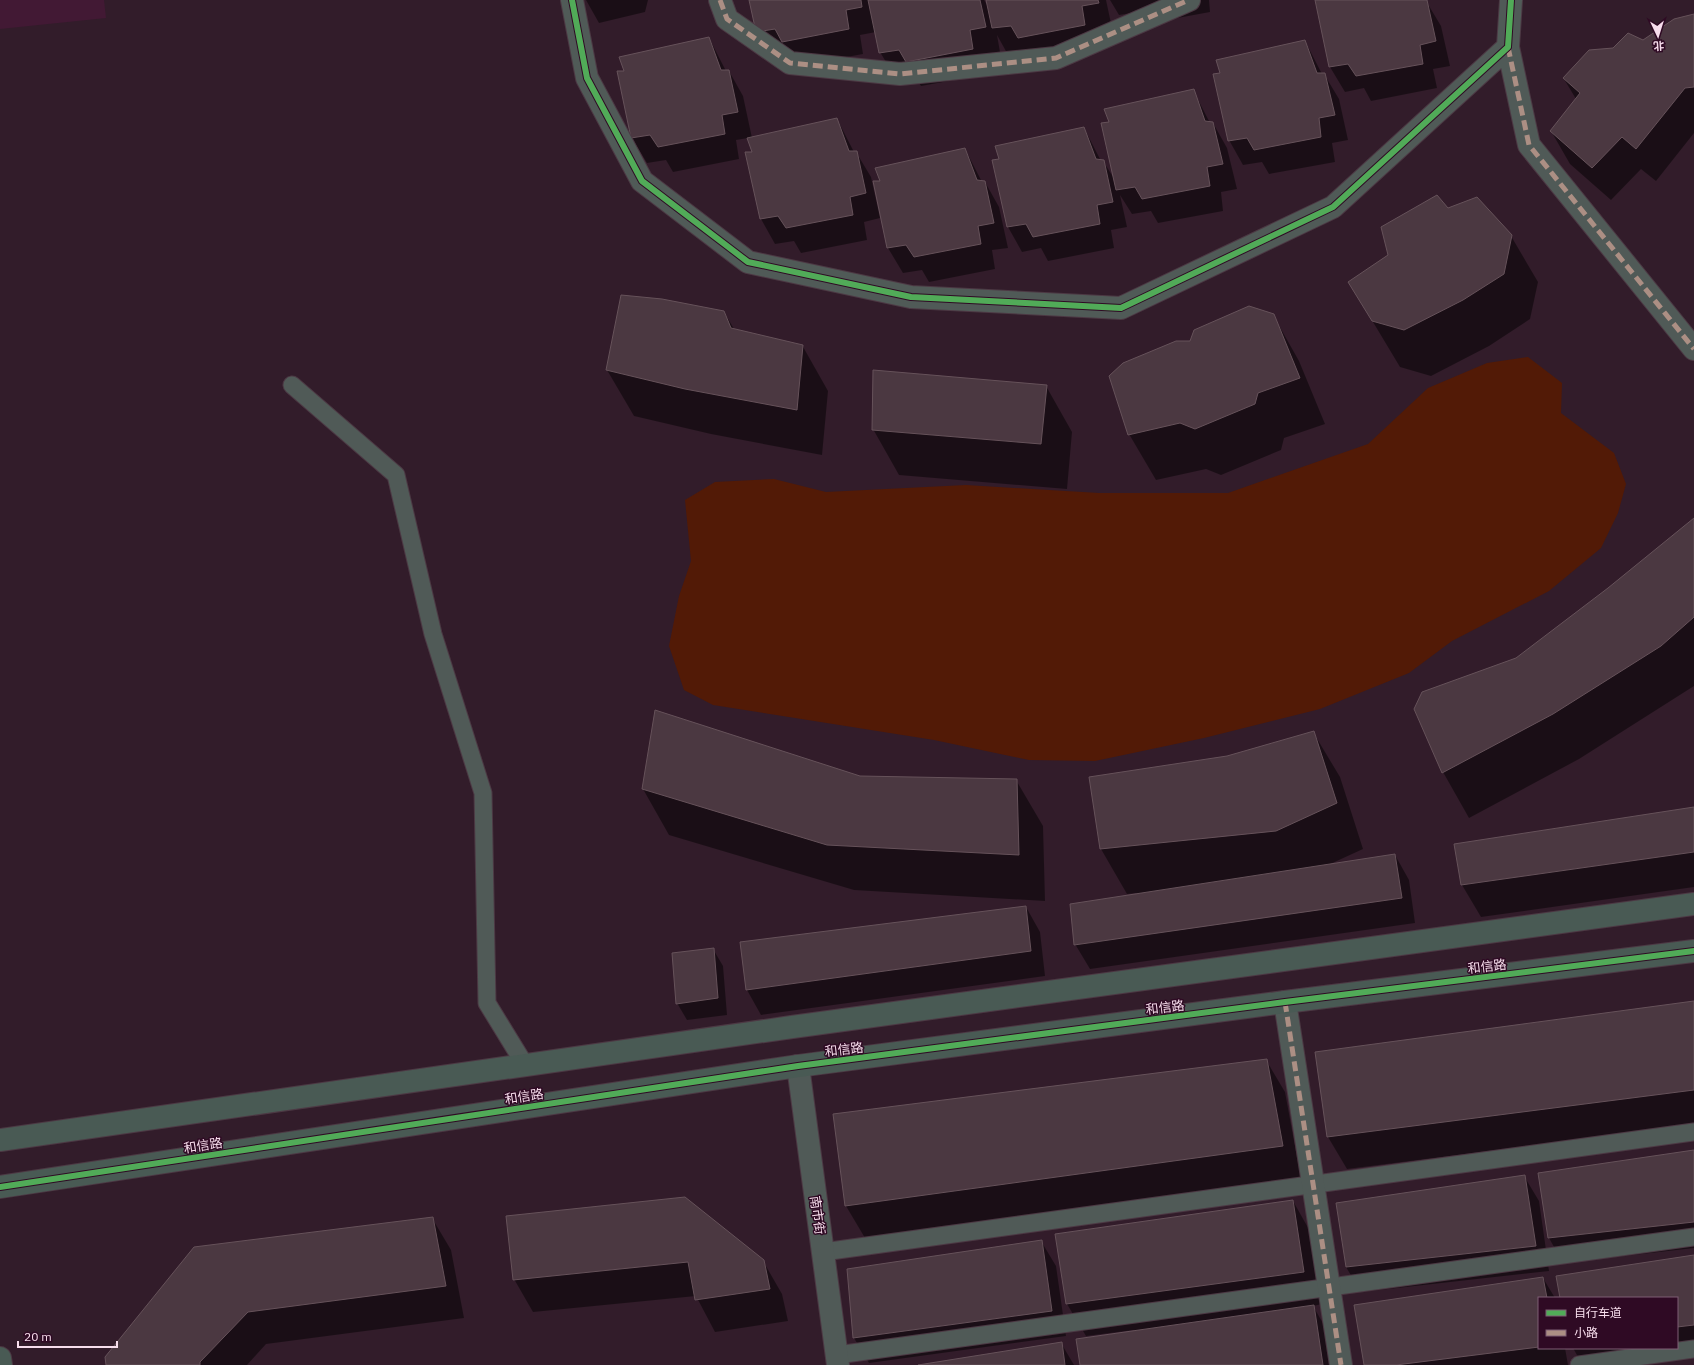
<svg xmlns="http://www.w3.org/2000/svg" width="1694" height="1365" font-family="'IBM Plex Sans','Noto Sans SC',sans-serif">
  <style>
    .built { fill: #421934 }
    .green { fill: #521a06 }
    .shadow { fill: #0007 }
    .building { fill: #4b3841; stroke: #66525a }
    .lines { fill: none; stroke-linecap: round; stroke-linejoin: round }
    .lane-casing { stroke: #4c3944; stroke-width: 19 }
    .street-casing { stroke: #4c3944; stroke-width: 24 }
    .secondary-casing { stroke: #4c3944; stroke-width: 24 }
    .lane { stroke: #505a57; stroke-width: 17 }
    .street { stroke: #505a57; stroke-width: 22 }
    .secondary { stroke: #495a54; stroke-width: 22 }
    .quiet { stroke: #ac8f84; stroke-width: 5; stroke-dasharray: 10 5; stroke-linecap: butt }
    .cycleway-casing { stroke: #2f0a24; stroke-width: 8 }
    .cycleway { stroke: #51ab58; stroke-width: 6 }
    .labels { text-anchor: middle; stroke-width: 3; stroke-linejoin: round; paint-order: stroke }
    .street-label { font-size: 13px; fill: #f7ddec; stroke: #2f0a24 }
  </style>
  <rect width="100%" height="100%" fill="#321c2a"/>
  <!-- built -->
  <path class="built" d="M0,0H104L106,18L0,29Z"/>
  <!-- green -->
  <path class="green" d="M1528,357L1562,383L1561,413L1614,453L1626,484L1618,513L1601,548L1549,591L1452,641L1409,673L1320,709L1204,738L1095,761L1029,760L934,740L713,705L684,690L669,646L679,596L691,561L685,500L715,482L774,479L826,492L966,485L1099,493H1228L1368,444L1428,388L1487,363Z"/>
  <!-- shadow -->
  <path class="shadow" d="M586,0H648L645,12L599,23Z
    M750,0H984L987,5V0H1106L1112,28L1099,50L1007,53L997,35L1000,52L983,55L987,74L921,86L914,74L895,77L880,52L876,32L860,35L863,54L797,66L771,57Z
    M1110,0H1209L1210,12L1145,24L1138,12L1119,15Z
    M1323,0L1426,1L1441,26L1450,66L1433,69L1437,88L1371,101L1364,88L1345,92L1330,67L1316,1Z
    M1694,15V133L1656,181L1641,169L1611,200L1570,164L1551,131L1576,99L1564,79L1613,49L1643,42Z
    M709,38L726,71H729L743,96L752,138L837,119L854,152H856L871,177L880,218L864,222L867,240L801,253L794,241L775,244L761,219L753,152L748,138L736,140L739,159L673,172L666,160L647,163L632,138L626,72Z
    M1305,41L1322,74H1324L1339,99L1348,140L1332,143L1335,162L1269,174L1262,162L1243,165L1229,140L1222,74Z
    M1193,90L1210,123H1213L1227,148L1237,189L1221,192L1223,211L1158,223L1151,211L1132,214L1120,195L1127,227L1111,230L1114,248L1048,261L1041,248L1022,252L1008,227L993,161L1000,160L1084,128L1101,161H1103L1115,180L1110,123Z
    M965,149L982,182H985L999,207L1008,248L992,250L995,269L929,282L922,270L903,273L888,248L874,182H882Z
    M1447,209L1511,236L1538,282L1530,319L1489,346L1431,376L1400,367L1349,282L1389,255Z
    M724,312L734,329L802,345L828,391L822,455L711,434L634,416L607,370Z
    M1273,315L1299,361L1325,424L1284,438L1281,450L1221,475L1206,469L1156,480L1129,434L1191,342Z
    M1046,386L1072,432L1067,489L899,475L873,429Z
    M1694,520V686L1579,759L1469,818L1443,772L1517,659L1609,589Z
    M1313,732L1340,777L1363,849L1328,865L1395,855L1409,880L1415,923L1090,969L1075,944L1136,895V893L1127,894L1101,849L1227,757Z
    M860,777L1016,780L1043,826L1045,901L854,890L669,835L643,789Z
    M1694,809V887L1481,917L1462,885Z
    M1026,907L1040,932L1045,976L761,1015L747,990Z
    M713,949L723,966L727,1015L687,1020L677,1003Z
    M1694,1002V1125L1347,1169L1328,1137L1316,1052Z
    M1266,1060L1285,1092L1301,1179L865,1238L846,1206Z
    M1694,1151V1248L1563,1263L1549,1238Z
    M1524,1176L1539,1201L1549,1271L1361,1292L1346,1267L1337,1204Z
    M1293,1201L1311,1233L1322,1304L1313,1306L1332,1339L1336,1365H1081L1135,1332L1134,1330L1086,1336L1067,1304Z
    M507,1217L763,1261L782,1294L788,1321L715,1332L696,1296L533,1312L514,1279Z
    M432,1218L451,1250L464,1318L266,1344L247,1365H107Z
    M1041,1241L1056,1266L1066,1336L869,1363L854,1338Z
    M1694,1256V1352L1582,1364L1573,1348H1677V1298H1561Z
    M1543,1278L1555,1298H1539V1348H1565L1568,1365H1365Z
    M1061,1343L1074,1365H925Z"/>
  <!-- building -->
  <path class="building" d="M749,0H861L862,7L846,10L849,29L782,42L775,29L756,32Z
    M868,0H980L986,27L970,30L973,49L906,62L899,50L879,53Z
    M986,0H1098L1099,3L1082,6L1085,25L1018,38L1011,26L992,28Z
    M1315,0H1427L1436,41L1420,45L1423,64L1356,76L1348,64L1329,67Z
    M1694,14V87L1685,88L1636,149L1622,137L1592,168L1550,131L1580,93L1563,78L1589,50L1613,48L1628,33L1643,40L1674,19Z
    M709,37L721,70H729L738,112L722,115L725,134L658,147L650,135L631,138L617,71H624L619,57Z
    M1305,40L1317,73H1325L1335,115L1319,118L1321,137L1254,150L1247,138L1228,141L1213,74L1220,73L1216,60Z
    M1194,89L1205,121L1213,122L1223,164L1207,167L1210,186L1142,199L1135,187L1116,190L1101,123L1109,122L1104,109Z
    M837,118L849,151H857L866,193L850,197L853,215L786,228L778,216L760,219L745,152H752L747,138Z
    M1084,127L1096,159L1104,160L1113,202L1097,205L1100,224L1033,237L1026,224L1007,227L992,160L999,159L995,146Z
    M965,148L977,180L985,181L994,223L978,226L981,244L914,257L906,245L887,248L873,181H880L875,168Z
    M1437,195L1448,208L1477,197L1512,235L1504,274L1463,300L1404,330L1372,321L1348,282L1388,255L1381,227Z
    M621,295L662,299L724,311L731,328L803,345L797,410L685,389L606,370Z
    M1249,306L1274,314L1300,378L1258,393L1255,404L1195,429L1180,423L1128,435L1109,376L1123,363L1176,341H1190L1194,330Z
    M873,370L1047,385L1041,444L872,430Z
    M1694,518V617L1661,646L1553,714L1442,773L1414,709L1422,692L1516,658L1608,588Z
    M655,710L860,776L1017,779L1019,855L827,845L642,789Z
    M1314,731L1337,803L1276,831L1100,849L1089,777L1227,756Z
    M1694,807V852L1461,885L1454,844Z
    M1395,854L1402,898L1074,945L1070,904Z
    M1026,906L1031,951L746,990L740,942Z
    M714,948L718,998L676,1004L672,953Z
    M1694,1001V1090L1327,1137L1315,1052Z
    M1267,1059L1283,1146L845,1206L833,1114Z
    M1694,1150V1222L1548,1238L1538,1173Z
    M1525,1175L1536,1246L1346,1267L1336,1203Z
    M685,1197L764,1260L770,1289L695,1300L688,1262L513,1280L506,1216Z
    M1293,1200L1304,1272L1066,1304L1055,1234Z
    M433,1217L446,1286L248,1312L200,1362V1365H106L105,1357L194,1247Z
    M1042,1240L1052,1311L853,1338L847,1269Z
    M1694,1255V1325L1677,1327V1298H1560L1556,1276Z
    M1543,1277L1547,1298H1539V1347L1396,1365H1364L1354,1305Z
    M1314,1305L1323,1365H1080L1076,1339Z
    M1062,1342L1065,1365H918Z"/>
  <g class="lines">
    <defs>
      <path id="lane" d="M292,385L396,475L433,634L483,793L487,1003L525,1065
        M823,1252L1694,1132
        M837,1355L1694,1237
        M1579,1365L1694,1349"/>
      <path id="street" d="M572,0L587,78L642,181L748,262L911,297L1121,308L1333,207L1508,47L1511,0
        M720,0L727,19L790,63L900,74L1056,58L1189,0
        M1508,47L1529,145L1694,349
        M1285,1002L1341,1365
        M798,1066L838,1365"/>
      <path id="secondary" d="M0,1140L792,1027L1694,904
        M0,1187L798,1066L1285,1002L1694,951
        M0,1358L1,1365"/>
    </defs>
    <!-- lane casing -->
    <use href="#lane" class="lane-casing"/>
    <!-- street casing -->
    <use href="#street" class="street-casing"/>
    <!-- secondary casing -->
    <use href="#secondary" class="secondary-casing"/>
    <!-- lane -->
    <use href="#lane" class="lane"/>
    <!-- street -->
    <use href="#street" class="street"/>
    <!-- secondary -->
    <use href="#secondary" class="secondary"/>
    <!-- quiet -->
    <path class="quiet" d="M720,0L727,19L790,63L900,74L1056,58L1189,0
      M1508,47L1529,145L1694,349
      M1285,1002L1341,1365"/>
    <defs>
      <path id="cycleway" d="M572,0L587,78L642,181L748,262L911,297L1121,308L1333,207L1508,47L1511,0
        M0,1187L798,1066L1285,1002L1694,951"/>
    </defs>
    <!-- cycleway casing -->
    <use href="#cycleway" class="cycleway-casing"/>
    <!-- cycleway -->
    <use href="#cycleway" class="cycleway"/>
  </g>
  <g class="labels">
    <!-- street labels -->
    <g class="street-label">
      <text transform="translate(1487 966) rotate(-7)" y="5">和信路</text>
      <text transform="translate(1165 1007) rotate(-7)" y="5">和信路</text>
      <text transform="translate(844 1049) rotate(-7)" y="5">和信路</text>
      <text transform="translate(524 1096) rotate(-9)" y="5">和信路</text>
      <text transform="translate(203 1145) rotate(-9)" y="5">和信路</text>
      <text transform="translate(818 1215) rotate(82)" y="5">南市街</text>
    </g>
  </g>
  <!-- legend -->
  <rect x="1538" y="1297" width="140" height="52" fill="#2f0a24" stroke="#7f5e74"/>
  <rect x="1546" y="1310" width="20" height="6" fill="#51ab58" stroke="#7f5e74"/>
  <text x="1574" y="1317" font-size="12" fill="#f7ddec">自行车道</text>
  <rect x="1546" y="1330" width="20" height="6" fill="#ac8f84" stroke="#7f5e74"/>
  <text x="1574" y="1337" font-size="12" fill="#f7ddec">小路</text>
  <!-- north arrow -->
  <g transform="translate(1658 36) rotate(176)" stroke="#2f0a24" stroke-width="3" paint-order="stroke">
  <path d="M0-3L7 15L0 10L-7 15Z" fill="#f7ddec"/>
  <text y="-6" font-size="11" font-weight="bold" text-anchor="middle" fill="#f7ddec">北</text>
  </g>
  <!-- scale -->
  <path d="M18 1341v6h99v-6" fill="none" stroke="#f7ddec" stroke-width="2"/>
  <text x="24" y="1341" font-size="12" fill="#f7ddec" stroke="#2f0a24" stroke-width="3" paint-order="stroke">20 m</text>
</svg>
